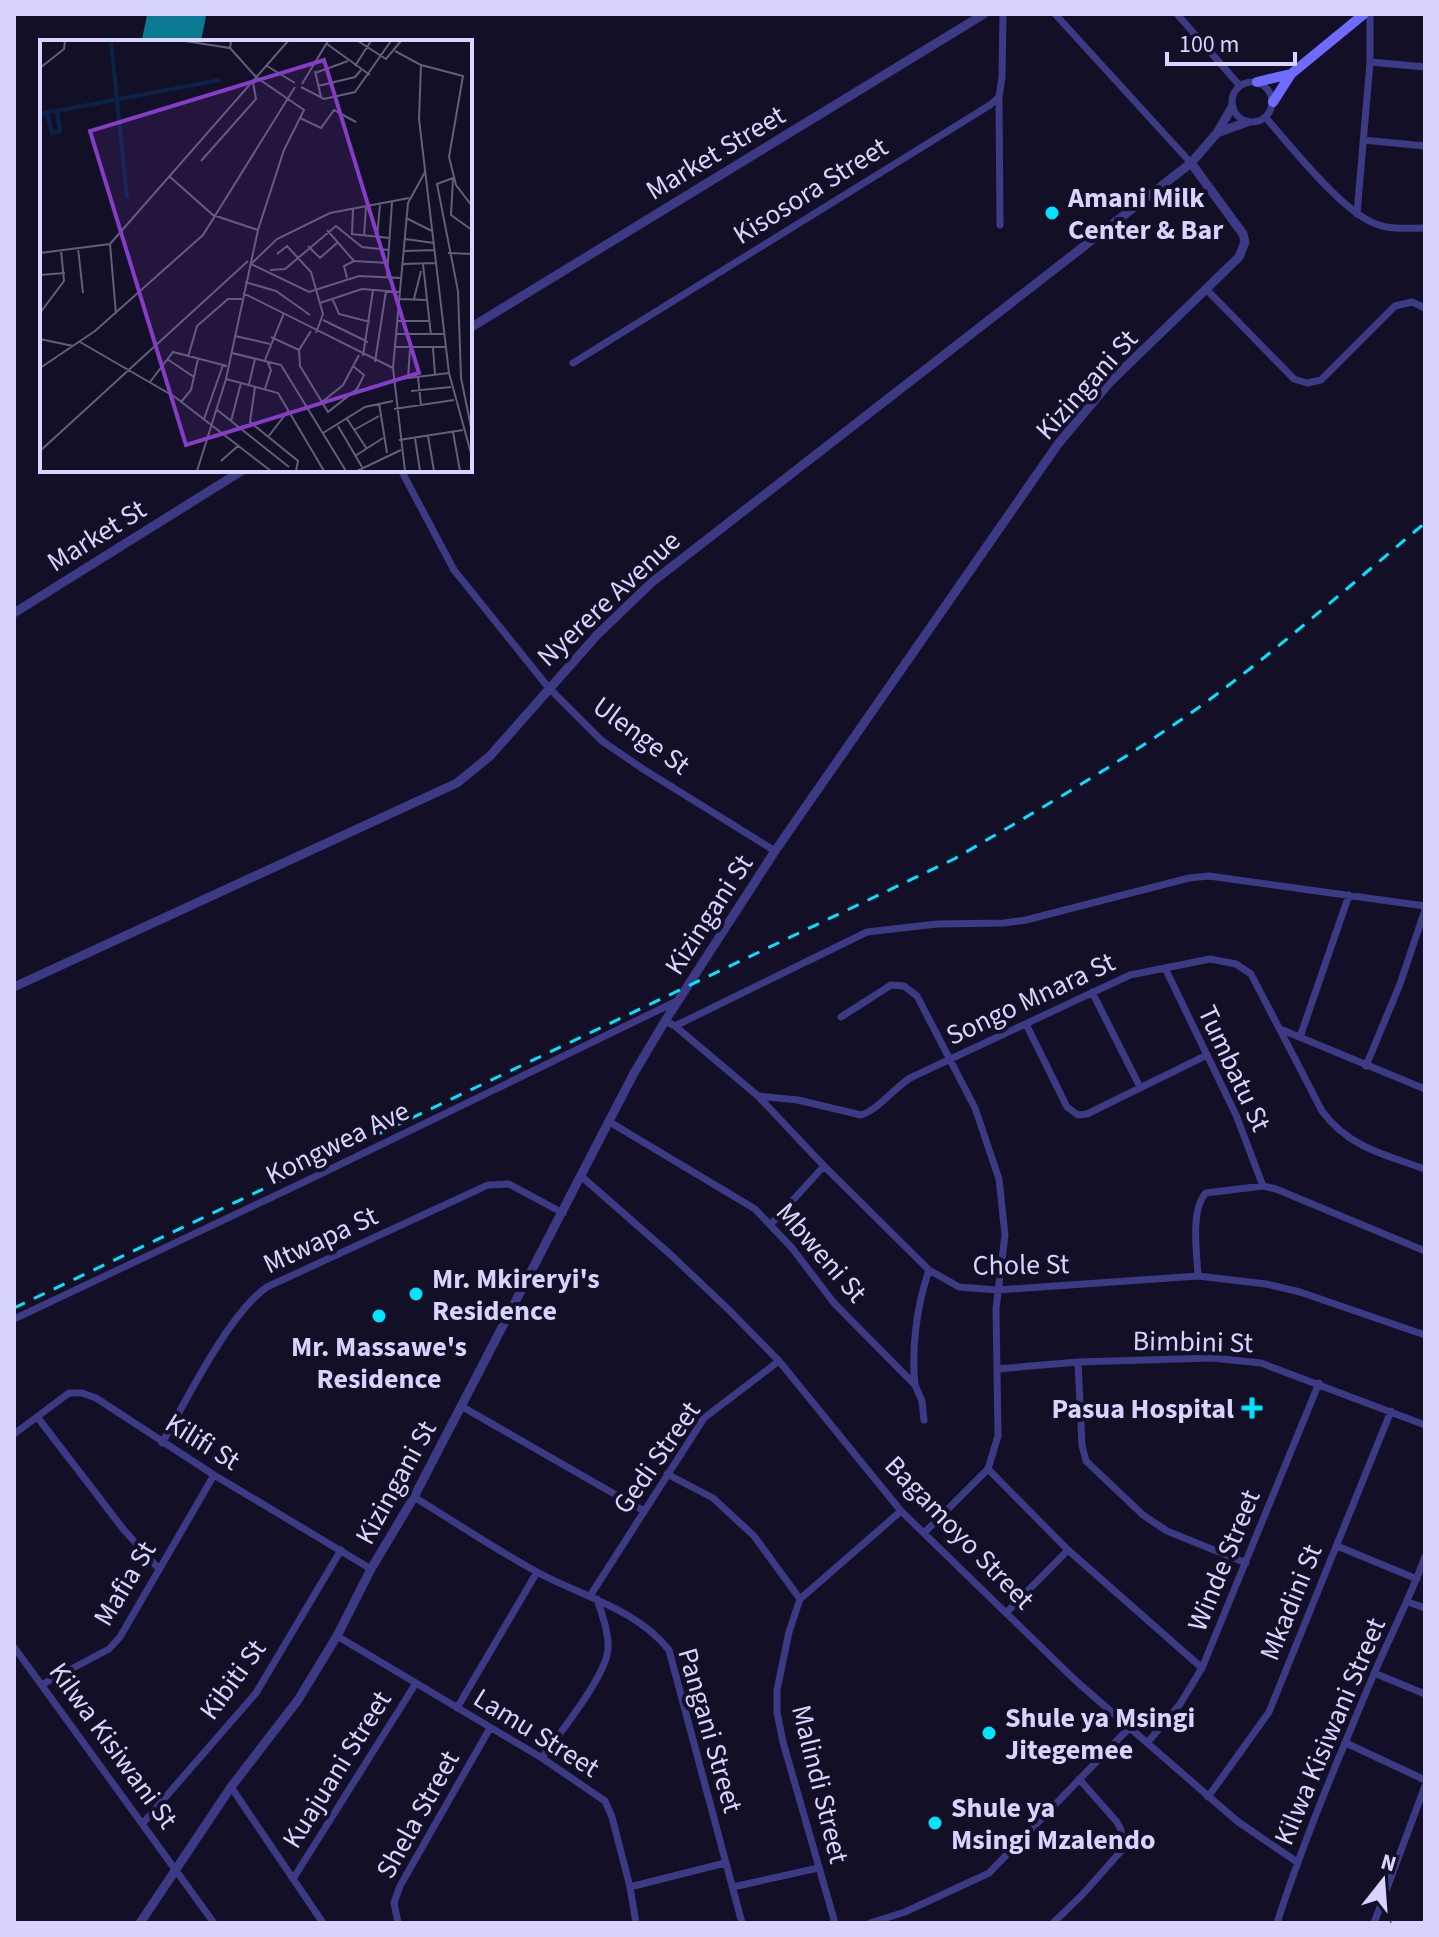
<svg xmlns="http://www.w3.org/2000/svg" width="1439" height="1937" font-family="'Source Sans 3',sans-serif">
  <style>
    .lines { fill: none; stroke-linecap: round; stroke-linejoin: round }
    .runway { stroke: #0a7a92; stroke-width: 58 }
    .minor { stroke: #3d3a85; stroke-width: 7 }
    .tertiary { stroke: #3d3a85; stroke-width: 9 }
    .secondary { stroke: #6f6bff; stroke-width: 10 }
    .rail { stroke: #00e5ff; stroke-width: 3; stroke-dasharray: 12 10; stroke-linecap: butt }
    .poi-dot { fill: #00e5ff; stroke: #130f26; stroke-width: 3 }
    .labels { text-anchor: middle; stroke-width: 8; stroke-linejoin: round; paint-order: stroke }
    .street-label { font-size: 28px; fill: #d9d4ff; stroke: #130f26 }
    .poi-label { font-size: 28px; font-weight: bold; fill: #d9d4ff; stroke: #130f26; text-anchor: start }
    .inset-river { fill: none; stroke: #0c2248; stroke-width: 4 }
    .inset-road { fill: none; stroke: #625e7d; stroke-width: 2 }
    .view { fill: #843dc5; fill-opacity: 0.15; stroke: #843dc5; stroke-width: 4 }
    .inset-edge { fill: none; stroke: #d9d4ff; stroke-width: 4 }
  </style>
  <rect width="100%" height="100%" fill="#130f26"/>
  <g class="lines">
    <!-- runway -->
    <path class="runway" d="M171,42L177,14"/>
    <!-- minor -->
    <path class="minor" d="M1055,14L1191,163
      M1177,14L1240,86
      M1370,62L1425,67
      M1232 102a20 20 0 1 1 40 0a20 20 0 1 1-40 0Z
      M999,97L1000,225
      M1265,117C1291,146 1341,211 1376,224C1391,230 1409,228 1425,228
      M1363,140L1425,146
      M1357,214L1370,62V14
      M1207,290L1294,379L1307,383L1321,380L1395,306L1412,302L1425,308
      M573,363L990,105L999,97L1002,77L1003,14
      M401,470L454,570L548,687L602,741L643,769L775,851
      M1166,970L1236,1115L1263,1186
      M1092,992L1140,1087
      M841,1017L891,985L904,986L917,996L975,1108L999,1179L1005,1235L996,1309L998,1436L988,1469L924,1533
      M665,1021L675,1026L758,1096L824,1166L929,1270L959,1287L997,1290L1198,1276L1266,1284L1300,1292L1425,1335
      M1026,1024L1067,1107L1078,1115L1087,1114L1205,1056
      M675,1026L867,932L937,924L1004,923L1026,920L1189,878L1209,876L1425,906
      M1280,1029L1425,1089
      M1300,1037L1349,895
      M1366,1066L1400,984L1425,910
      M758,1096L798,1100L861,1115C879,1109 893,1089 910,1078L1130,975L1210,959L1236,964L1251,974L1322,1111C1348,1147 1385,1155 1425,1169
      M608,1121L755,1209L792,1248L834,1303L915,1385L922,1401L924,1420
      M581,1176L671,1255L729,1310L779,1361L901,1511L1076,1681L1237,1821L1297,1862
      M771,1224L824,1166
      M1198,1276C1197,1255 1190,1209 1206,1193L1263,1186L1276,1189L1425,1251
      M14,1319L304,1182L677,1001
      M1078,1362L1082,1445L1086,1461L1143,1515L1167,1531L1246,1563
      M997,1369L1078,1362L1212,1358L1261,1363L1425,1425
      M915,1385C911,1348 917,1305 929,1270
      M461,1406L644,1511
      M38,1418L124,1530L159,1569
      M14,1434L69,1393H82L96,1398L214,1475L371,1569
      M162,1443C186,1401 229,1313 267,1287L488,1185L509,1184L563,1213
      M988,1469L1068,1550L1202,1668
      M667,1474L713,1498L754,1536L800,1599
      M414,1497C455,1522 495,1549 537,1572C581,1596 637,1609 669,1650L742,1923
      M1337,1546L1417,1579
      M590,1596L704,1418L779,1361
      M1408,1602L1425,1608
      M1006,1613L1068,1550
      M337,1636L542,1758L605,1801L612,1817L630,1887L636,1923
      M14,1647L214,1923
      M1374,1673L1425,1694
      M43,1684L109,1649L120,1637L214,1475
      M457,1708L537,1572
      M1148,1742L1180,1704L1202,1668L1319,1383
      M1346,1743L1425,1780
      M542,1758C559,1733 606,1677 608,1649C609,1632 602,1615 597,1599
      M231,1787L323,1923
      M1208,1797L1269,1712L1391,1411
      M143,1823L256,1693L341,1550
      M293,1879L416,1683
      M630,1887L725,1863
      M733,1887L818,1868
      M398,1923L394,1903L400,1886L490,1728
      M835,1923L783,1742L777,1712V1690L789,1632L800,1599L901,1511
      M870,1923L905,1912L989,1873L1129,1728
      M1053,1923L1082,1895L1122,1850L1121,1830L1117,1822L1079,1779
      M1277,1923C1304,1839 1339,1757 1373,1676C1390,1636 1410,1598 1425,1557
      M1374,1923L1425,1786"/>
    <!-- tertiary -->
    <path class="tertiary" d="M1217,133L1247,122
      M470,328L984,14
      M14,613L243,470
      M14,987L457,783L490,756L597,635L651,583L1191,163L1217,133L1232,107
      M140,1923L231,1787L298,1700L337,1636L371,1569L414,1497L634,1073L665,1021L775,851L1058,444L1109,383L1239,257L1245,242L1243,234L1191,163"/>
    <!-- secondary -->
    <path class="secondary" d="M1257,82L1291,74
      M1273,102L1291,74L1364,14"/>
    <!-- rail -->
    <path class="rail" d="M14,1308L954,859C1037,811 1120,763 1198,708C1277,651 1350,585 1425,523"/>
  </g>
  <!-- markers -->
  <g class="poi-dot">
    <circle cx="1052" cy="213" r="8"/>
    <circle cx="416" cy="1294" r="8"/>
    <circle cx="379" cy="1316" r="8"/>
    <path d="M1248 1396h8v8h8v8h-8v8h-8v-8h-8v-8h8z"/>
    <circle cx="989" cy="1733" r="8"/>
    <circle cx="935" cy="1823" r="8"/>
  </g>
  <g class="labels">
    <!-- street labels -->
    <g class="street-label">
      <text transform="translate(715 152) rotate(-31)" y="10">Market Street</text>
      <text transform="translate(810 190) rotate(-32)" y="10">Kisosora Street</text>
      <text transform="translate(1086 384) rotate(-48)" y="10">Kizingani St</text>
      <text transform="translate(96 535) rotate(-32)" y="10">Market St</text>
      <text transform="translate(608 598) rotate(-43)" y="10">Nyerere Avenue</text>
      <text transform="translate(642 735) rotate(36)" y="10">Ulenge St</text>
      <text transform="translate(708 914) rotate(-57)" y="10">Kizingani St</text>
      <text transform="translate(1030 998) rotate(-25)" y="10">Songo Mnara St</text>
      <text transform="translate(1235 1068) rotate(65)" y="10">Tumbatu St</text>
      <text transform="translate(337 1142) rotate(-26)" y="10">Kongwea Ave</text>
      <text transform="translate(320 1239) rotate(-25)" y="10">Mtwapa St</text>
      <text transform="translate(822 1252) rotate(49)" y="10">Mbweni St</text>
      <text transform="translate(1021 1264) rotate(-1)" y="10">Chole St</text>
      <text transform="translate(1193 1341) rotate(1)" y="10">Bimbini St</text>
      <text transform="translate(203 1441) rotate(32)" y="10">Kilifi St</text>
      <text transform="translate(656 1457) rotate(-55)" y="10">Gedi Street</text>
      <text transform="translate(395 1482) rotate(-61)" y="10">Kizingani St</text>
      <text transform="translate(960 1532) rotate(46)" y="10">Bagamoyo Street</text>
      <text transform="translate(1223 1560) rotate(-68)" y="10">Winde Street</text>
      <text transform="translate(124 1583) rotate(-59)" y="10">Mafia St</text>
      <text transform="translate(1290 1602) rotate(-68)" y="10">Mkadini St</text>
      <text transform="translate(232 1679) rotate(-54)" y="10">Kibiti St</text>
      <text transform="translate(711 1730) rotate(74)" y="10">Pangani Street</text>
      <text transform="translate(1329 1731) rotate(-67)" y="10">Kilwa Kisiwani Street</text>
      <text transform="translate(537 1732) rotate(32)" y="10">Lamu Street</text>
      <text transform="translate(114 1745) rotate(54)" y="10">Kilwa Kisiwani St</text>
      <text transform="translate(336 1769) rotate(-58)" y="10">Kuajuani Street</text>
      <text transform="translate(821 1784) rotate(76)" y="10">Malindi Street</text>
      <text transform="translate(417 1814) rotate(-61)" y="10">Shela Street</text>
    </g>
    <!-- poi labels -->
    <g class="poi-label">
      <text x="1068" y="207">Amani Milk<tspan x="1068" dy="32">Center &amp; Bar</tspan></text>
      <text x="432" y="1288">Mr. Mkireryi's<tspan x="432" dy="32">Residence</tspan></text>
      <text x="379" y="1356" text-anchor="middle">Mr. Massawe's<tspan x="379" dy="32">Residence</tspan></text>
      <text x="1234" y="1418" text-anchor="end">Pasua Hospital</text>
      <text x="1005" y="1727">Shule ya Msingi<tspan x="1005" dy="32">Jitegemee</tspan></text>
      <text x="951" y="1817">Shule ya<tspan x="951" dy="32">Msingi Mzalendo</tspan></text>
    </g>
  </g>
  <!-- overview -->
  <g transform="translate(40 40)">
    <rect width="432" height="432" fill="#130f26"/>
    <path class="inset-river" d="M71,1L87,158M7,73L12,93L20,91L17,71M0,74L180,40"/>
    <path class="inset-road" d="M145,1L190,8L191,1M318,1L346,19L361,1M287,4L330,35M355,11L381,25L379,79L409,333L432,417M381,25L423,36L409,117L416,145L432,166M227,26L255,43M315,26L331,1M0,28L24,9L25,1M275,31L281,57M275,33L308,21M262,44L288,1M278,46L315,37L321,30M261,47L284,59L315,52L351,1M260,78L281,88L294,70L316,82M161,121L216,59L213,42M129,136L173,175L218,190M413,138L397,144L418,251L421,338L432,392M413,139L411,175L432,190M366,178L392,191M287,190L314,221M311,194L350,198M312,194L313,169M324,196L326,167M337,197L340,165M365,199L394,203M70,204L76,274M268,206L280,218L298,202M38,208L43,253M364,211L395,210M0,213L70,204L248,1M408,213L432,214M237,214L247,206L271,232L283,274L276,293M211,224L237,199L290,173L369,158M211,224L269,252L319,236L361,238M363,224L396,223M383,224L391,295M230,230L245,229L296,186L322,207L349,210M0,235L25,233M347,236L352,162M307,238L304,226L314,221L348,223M205,242L236,251L270,275M203,253L353,328M292,258L299,274L330,282M359,259L386,260M374,259L381,231M280,263L322,249L359,252M0,273L24,241L21,210M283,280L328,302M358,281H389M271,291L259,310L260,326L288,372L317,349L324,335L313,326M356,294H405M195,296L230,304M231,297L259,310M0,299L33,306M40,302L135,357L231,431M355,307H406M393,308L395,335M192,313L241,325L306,431M323,316L333,250M148,317L157,286L188,259H202M127,319L154,337M225,320L244,273M335,322L346,251M0,328L55,291L163,195L255,47M378,337L381,365M368,338L370,309M186,339L238,353L284,431M352,340L409,333M110,342L133,312L187,326M209,344L215,319M215,347L210,382L258,421L256,431M225,349L231,330L227,321M371,351L411,347M141,362L151,350L158,319M282,362L303,345L319,315M339,363L347,413M176,369L249,427M354,369L414,360M164,379L183,325M307,379L327,409M191,381L201,343M298,386L322,427M314,390L339,376M413,392L420,431M283,393L325,367L353,361M388,396L394,431M228,397L248,371M375,398L380,431M359,400L423,390M0,411L208,221M315,416L343,398M181,421L199,405M157,431L186,339L218,190L244,110L264,70L216,37L190,8M317,431L361,410M365,431L353,328L368,163L385,132"/>
    <path class="view" d="M284,20L379,333L146,405L50,91Z"/>
    <rect width="432" height="432" class="inset-edge"/>
  </g>
  <!-- border -->
  <rect width="1439" height="1937" fill="none" stroke="#d9d4ff" stroke-width="32"/>
  <!-- north arrow -->
  <g transform="translate(1383 1881) rotate(17)" stroke="#130f26" stroke-width="6" paint-order="stroke">
  <path d="M0-6L14 30L0 20L-14 30Z" fill="#d9d4ff"/>
  <text y="-12" font-size="22" font-weight="bold" text-anchor="middle" fill="#d9d4ff">N</text>
  </g>
  <!-- scale -->
  <path d="M1167 52v12h128v-12" fill="none" stroke="#d9d4ff" stroke-width="4"/>
  <text x="1179" y="52" font-size="24" fill="#d9d4ff" stroke="#130f26" stroke-width="6" paint-order="stroke">100 m</text>
</svg>
